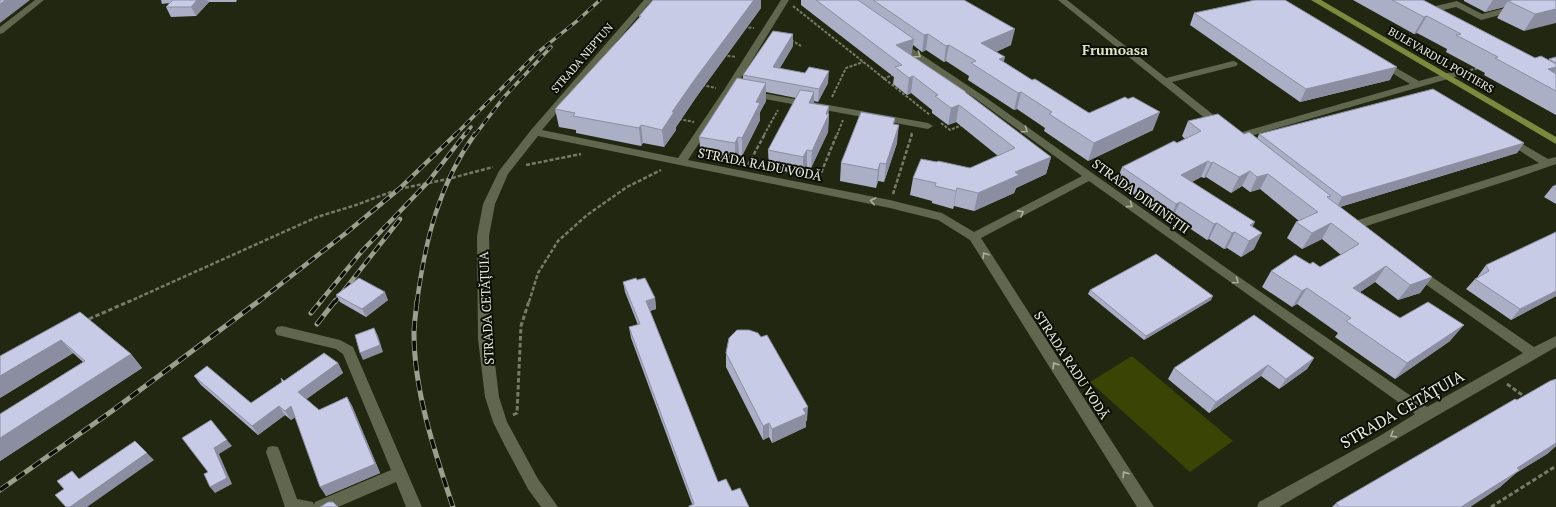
<svg xmlns="http://www.w3.org/2000/svg" width="1556" height="507" font-family="'PT Serif',serif">
  <style>
    .green { fill: #394405 }
    .lines { fill: none; stroke-linecap: round; stroke-linejoin: round }
    .path-far2 { stroke: #767a68; stroke-width: 2; stroke-dasharray: 3 1.5; stroke-linecap: butt }
    .path-far1 { stroke: #767a68; stroke-width: 2.5; stroke-dasharray: 4 2; stroke-linecap: butt }
    .path { stroke: #767a68; stroke-width: 3; stroke-dasharray: 4.5 2.5; stroke-linecap: butt }
    .minor { fill: #60674e; fill-rule: evenodd }
    .major { fill: #7a8a3e; fill-rule: evenodd }
    .rail-far2-casing { stroke: #9b9f8e; stroke-width: 3.5 }
    .rail-far1-casing { stroke: #9b9f8e; stroke-width: 4.5 }
    .rail-casing { stroke: #9b9f8e; stroke-width: 5 }
    .rail-far2 { stroke: #0c0e06; stroke-width: 2.5; stroke-dasharray: 7; stroke-linecap: butt }
    .rail-far1 { stroke: #0c0e06; stroke-width: 3; stroke-dasharray: 8; stroke-linecap: butt }
    .rail { stroke: #0c0e06; stroke-width: 3.5; stroke-dasharray: 10; stroke-linecap: butt }
    .wall { fill: #abafc6 }
    .shaded-wall { fill: #8b8ea1 }
    .building { fill: #c7cbe6; stroke: #8b8ea1 }
    .oneway { stroke: #abb19e }
    .labels { text-anchor: middle; stroke-width: 4; stroke-linejoin: round; paint-order: stroke }
    .far-street-label { font-size: 11px; fill: #e9eddf; stroke: #0c0e06 }
    .street-label { font-size: 13px; fill: #e9eddf; stroke: #0c0e06 }
    .far-district-label { font-size: 14px; font-weight: bold; fill: #dce3c7; stroke: #0c0e06 }
    .near-street-label { font-size: 16px; fill: #e9eddf; stroke: #0c0e06 }
  </style>
  <rect width="100%" height="100%" fill="#222711"/>
  <!-- green -->
  <path class="green" d="M1132,356L1233,441L1190,472L1090,382Z"/>
  <g class="lines">
    <!-- path-far2 -->
    <path class="path-far2" d="M793,6L930,115
      M744,27L754,28
      M791,40L801,46
      M723,55L736,57
      M1466,71L1479,68
      M883,79L895,74
      M702,85L716,88
      M832,97L846,68L863,62
      M679,119L694,122
      M941,123L950,130L962,125
      M764,135L778,110
      M837,135L843,120
      M911,135L912,133"/>
    <!-- path-far1 -->
    <path class="path-far1" d="M526,165L581,154
      M748,165L765,134
      M819,178L837,134
      M893,194L912,134
      M128,302L317,217L356,205L399,189L448,179L493,167
      M529,302L538,273L558,241L587,215L627,187L661,170"/>
    <!-- path -->
    <path class="path" d="M89,319L130,301
      M1507,384L1525,397
      M513,415L517,413L521,326L529,301
      M1491,507L1556,466"/>
    <!-- minor -->
    <path class="minor" d="M35,0H44L3,33L0,34V27Z
      M644,0H652L542,130L678,158L724,90L781,0H789L735,88L928,123L933,126L928,129L732,93L688,160L890,200L942,213L974,232L1082,176L979,101L895,44L894,42L895,40L898,39L985,97L1239,277L1427,407L1523,353L1411,274L1409,271L1411,268L1415,267L1419,268L1534,347L1556,336V347L1279,507H1257L1259,502L1378,437L1415,414L1089,181L981,238L1154,507H1137L970,240L938,220L890,208L538,136L508,174L495,204L489,236L492,339L499,397L507,422L538,479L558,507H541L528,489L505,446L493,422L485,397L478,339L477,236L483,204L499,171L531,130Z
      M1058,0H1067L1166,78L1233,61L1236,62L1238,64L1236,66L1172,82L1225,124L1226,126L1225,128H1217Z
      M1457,1L1482,14L1516,5L1520,8L1519,10L1481,20L1456,7L1426,14L1422,11L1423,9Z
      M1382,60L1419,81L1455,71L1460,74L1458,76L1240,139L1236,140L1231,137L1232,135L1410,84L1379,65L1377,63Z
      M1507,135L1548,159L1556,157V164L1516,178L1354,230H1346L1341,224L1343,221L1347,220L1352,222L1539,163L1503,140L1502,138Z
      M282,326L340,340L353,347L422,507H406L396,482L338,507H285L266,452L268,447L273,446L278,447L280,452L297,499L313,502L314,505L315,502L391,470L343,354L336,349L277,335L275,331L277,327Z"/>
    <!-- major -->
    <path class="major" d="M1311,0H1321L1556,137V144Z"/>
    <defs>
      <path id="rail-far2" d="M455,135L537,53L577,21L600,0
        M465,135L471,127
        M475,135L504,97L551,47"/>
      <path id="rail-far1" d="M258,302L346,233L399,189L456,134
        M320,302L362,251L428,182L465,134
        M335,302L400,219
        M417,302C425,241 439,184 475,134"/>
      <path id="rail" d="M417,301C416,312 414,323 414,334C414,391 435,453 453,507
        M311,313L321,301
        M317,324L335,301
        M0,490L112,411L259,301"/>
    </defs>
    <!-- rail-far2 casing -->
    <use href="#rail-far2" class="rail-far2-casing"/>
    <!-- rail-far1 casing -->
    <use href="#rail-far1" class="rail-far1-casing"/>
    <!-- rail casing -->
    <use href="#rail" class="rail-casing"/>
    <!-- rail-far2 -->
    <use href="#rail-far2" class="rail-far2"/>
    <!-- rail-far1 -->
    <use href="#rail-far1" class="rail-far1"/>
    <!-- rail -->
    <use href="#rail" class="rail"/>
  </g>
  <!-- wall -->
  <path class="wall" d="M161,0H237L236,2H209L196,16L171,17L166,7L169,3L162,4Z
    M801,0H964L1011,45L996,52L1004,62L1032,80L1089,113L1153,130L1088,161L1044,131L1045,128L1017,109L1014,110L968,80L969,76L946,61L944,62L926,50L922,52L913,45L911,55L966,92V94L1051,157L1046,174L1016,188L1014,193L974,211L954,206L953,209L932,203V201L910,195L913,178L937,162L970,168L998,156L956,122L948,125L932,113V110L911,93L907,95L893,84L894,77L801,5Z
    M1353,0H1423L1535,58L1549,60L1556,57V115L1484,75L1485,73L1446,52L1447,49L1417,33L1414,34Z
    M1464,0H1556L1524,31L1497,18L1504,7L1485,12L1464,1Z
    M761,8L697,96L676,127V130L664,147L643,143L641,146L576,133V130L559,127L555,109L639,18V16Z
    M1194,13L1390,80L1300,102L1190,25Z
    M793,46L780,68L828,83L818,102L814,101V103L829,114L828,132L811,168H807L803,175L769,168L768,150L796,98L766,92V101L760,112V120L742,156L739,155L735,161L701,155L699,137L743,79V75Z
    M895,118L894,125L897,143L884,182L878,181L876,188L840,181L841,163Z
    M1188,121L1244,134L1257,139L1259,134L1524,143L1517,153L1340,207L1432,277L1420,293L1398,300L1375,282L1360,292L1400,318L1450,341L1395,379L1335,337L1338,333L1297,304L1292,307L1262,287L1271,271L1310,264L1320,267L1341,255L1322,239L1302,249L1287,238L1296,222L1299,221L1260,189L1250,192L1242,186L1231,193L1206,177L1204,178L1201,177L1192,182L1252,227L1254,249L1241,257L1227,248L1224,249L1209,239L1207,240L1173,217L1170,219L1116,183L1122,167L1185,139L1182,136Z
    M1556,185V204L1544,197L1552,187Z
    M1486,265L1556,296L1511,320L1466,289L1475,279L1478,277V276Z
    M637,280L655,298L656,309L650,311L718,482L732,491L749,507L692,504L631,338L629,327L638,325L625,292L623,282Z
    M1090,290L1211,300L1144,340L1088,294Z
    M336,295L388,300L366,317L340,302Z
    M80,312L131,354L142,368L0,461V414L83,362L73,353L0,398Z
    M726,353L807,421H806V427L772,443L769,437L763,440L726,367Z
    M1314,358L1307,369L1279,389L1261,376L1209,413L1168,379L1174,368Z
    M338,363L343,373L306,399L319,410L347,397L352,406L380,473L326,496L295,417L291,420L285,415L258,435L201,385L194,376L251,403L284,381Z
    M1556,379V446L1547,454L1516,473L1500,487L1470,507H1332L1336,503L1517,400Z"/>
  <!-- shaded-wall -->
  <path class="shaded-wall" d="M6,0H30L0,23V4Z
    M197,0H207L209,2L196,16L191,7Z
    M754,0H761V8L697,96L676,127V130L664,147L662,130L672,112L695,79Z
    M1493,0H1534L1508,1L1504,7L1485,12Z
    M1556,9V23L1524,31L1535,14Z
    M1427,16L1417,33L1414,34L1424,17Z
    M1015,29L1011,45L978,59L981,43Z
    M793,34V46L773,79V67Z
    M928,34L926,50L922,52L924,35Z
    M914,39L911,55L896,45Z
    M949,45L946,61L944,62L946,46Z
    M1005,57L1001,74L999,59Z
    M1397,67L1390,80L1300,102L1306,89Z
    M1556,67V71L1547,83L1548,69Z
    M829,71L828,83L818,102L819,89Z
    M913,76L911,93L907,95L909,78Z
    M766,83V101L760,112V120L742,156V138L756,102Z
    M814,92V110L809,103Z
    M1021,92L1017,109L1014,110L1018,93Z
    M959,105L956,122L948,125L951,108Z
    M829,106L828,132L811,168L812,151L826,114Z
    M1160,112L1153,130L1088,161L1094,143Z
    M641,125L643,143L641,146L639,128Z
    M899,125L897,143L884,182L886,164Z
    M738,137L739,155L735,161V143Z
    M1524,143L1517,153L1336,208L1342,197Z
    M807,150V168L803,175V157Z
    M1051,157L1046,174L1016,188L1014,193L974,211L978,193L1015,172Z
    M1208,161L1201,177L1175,191L1181,175Z
    M1213,162L1206,177L1204,178L1211,163Z
    M880,163L878,181L876,188L878,170Z
    M1250,171L1242,186L1231,193L1239,177Z
    M1268,174L1260,189L1250,192L1257,177Z
    M957,188L954,206L953,209L956,191Z
    M1180,202L1173,217L1170,219L1176,204Z
    M1255,222L1247,238L1250,225Z
    M1217,223L1209,239L1207,240L1214,224Z
    M1331,223L1322,239L1302,249L1312,233Z
    M1235,232L1227,248L1224,249L1232,233Z
    M1262,233L1254,249L1241,257L1249,241Z
    M1386,266L1375,282L1342,304L1353,288Z
    M1432,277L1420,293L1398,300L1410,285Z
    M1307,288L1297,304L1292,307L1302,291Z
    M1556,291V296L1511,320L1520,309Z
    M385,292L388,300L366,317L362,309Z
    M1213,296L1211,300L1144,340L1146,336Z
    M655,298L656,309L648,311L646,301Z
    M1464,325L1450,341L1395,379L1407,363Z
    M374,328L378,336L383,352L363,360L360,353Z
    M61,340L73,353L0,398V376Z
    M131,354L142,368L0,461V438Z
    M1314,358L1307,369L1279,389L1286,379Z
    M338,363L343,373L304,401L298,392Z
    M1268,365L1261,376L1209,413L1216,402Z
    M347,397L352,406L380,473L326,496L320,487Z
    M279,406L285,415L258,435L252,426Z
    M291,406L297,416L291,420L285,411Z
    M808,407L807,421H806V427L772,443V429L803,409Z
    M769,423V437L763,440V426Z
    M227,440L232,446L219,454L232,484L215,493L210,487L214,448Z
    M1556,442V446L1547,454L1516,473L1500,487L1470,507H1461L1517,468Z
    M147,453L154,460L87,507H70Z"/>
  <!-- building -->
  <path class="building" d="M0,0H6L0,4Z
    M173,0H197L191,7H166Z
    M653,0H754L695,79L672,112H674L662,130L641,125L639,128L573,116L575,113L555,109L641,16H639Z
    M816,0H858L914,39L896,45L966,92H965L1051,157L1015,172L1019,175L978,193L957,188L956,191L935,186L936,183L913,178L921,159L937,162L938,161L970,168L1015,148L959,105L951,108L935,96L938,95L913,76L909,78L895,67L902,65Z
    M873,0H964L1015,29L981,43L1005,57L999,59L1032,80L1035,79L1089,113L1125,97L1128,99L1133,97L1160,112L1094,143L1049,114L1052,112L1021,92L1018,93L971,63L976,61L949,45L946,46L928,34L924,35Z
    M1255,0H1285L1397,67L1306,89L1194,13Z
    M1392,0H1423L1535,58L1541,56L1556,64V67L1548,69L1556,74V91L1495,58L1498,57L1456,35L1461,34L1427,16L1424,17Z
    M1512,0H1556V9L1535,14L1508,1Z
    M773,31L793,34L773,67L805,73L809,67L829,71L819,89L743,75Z
    M1556,57V63L1549,59Z
    M737,78L766,83L756,102L760,103L742,138L738,137L735,143L699,137Z
    M1433,89L1524,143L1342,197L1259,134Z
    M800,90L814,92L809,103L829,106L826,114H829L812,151L807,150L803,157L768,150Z
    M861,112L895,118L893,124L899,125L886,164L880,163L878,170L841,163Z
    M1218,114L1244,134L1249,132L1331,196L1327,197L1432,277L1410,285L1386,266L1353,288L1400,318L1428,302L1464,325L1407,363L1346,321L1351,318L1307,288L1302,291L1271,271L1295,255L1310,264L1313,262L1320,267L1359,244L1331,223L1312,233L1296,222L1318,212L1268,174L1257,177L1250,171L1239,177L1213,162L1211,163L1208,161L1181,175L1255,222L1250,225L1262,233L1249,241L1235,232L1232,233L1217,223L1214,224L1180,202L1176,204L1122,167L1174,141L1177,143L1201,131L1188,121Z
    M1556,185V189L1552,187Z
    M1556,232V291L1520,309L1475,279L1489,271L1486,265Z
    M1156,254L1213,296L1146,336L1090,290Z
    M359,278L385,292L362,309L336,295Z
    M636,278L637,280L645,278L655,298L646,301L718,482L726,479L732,491L740,488L749,507H689V506L694,504L629,327L640,324L623,282Z
    M80,312L131,354L0,438V414L85,361L61,340L0,376V356Z
    M1254,315L1314,358L1286,379L1268,365L1216,402L1174,368Z
    M374,328L380,345L360,353L355,335Z
    M737,330H749L758,333L761,337L767,335L808,407L803,409L806,414L772,429L769,423L763,426L726,353L729,338Z
    M324,353L338,363L298,392L319,410L347,397L375,464L320,487L291,406L285,411L279,406L252,426L194,376L207,366L251,403L282,382L281,378L284,381Z
    M1556,379V443L1517,468L1520,470L1461,507H1340L1336,503L1515,399L1517,400L1550,381Z
    M211,420L227,440L214,448L227,478L210,487L204,474L208,472L182,438Z
    M135,441L147,453L70,507H66L55,495L64,489L57,481L72,471L79,479Z
    M328,502H333L338,507H320Z"/>
  <!-- one-way arrows -->
  <defs><path id="oneway-chevron" d="M-2-3.5L2.5 0L-2 3.5" fill="none" stroke-width="1.6" stroke-linecap="round" stroke-linejoin="round"/></defs>
  <g class="oneway">
    <use href="#oneway-chevron" transform="translate(918 55) rotate(35)"/>
    <use href="#oneway-chevron" transform="translate(1025 130) rotate(35)"/>
    <use href="#oneway-chevron" transform="translate(873 201) rotate(-168)"/>
    <use href="#oneway-chevron" transform="translate(1130 205) rotate(36)"/>
    <use href="#oneway-chevron" transform="translate(1021 213) rotate(-28)"/>
    <use href="#oneway-chevron" transform="translate(985 255) rotate(-122)"/>
    <use href="#oneway-chevron" transform="translate(1236 281) rotate(35)"/>
    <use href="#oneway-chevron" transform="translate(1055 365) rotate(-122)"/>
    <use href="#oneway-chevron" transform="translate(1393 435) rotate(148)"/>
    <use href="#oneway-chevron" transform="translate(1125 474) rotate(-123)"/>
  </g>
  <g class="labels">
    <!-- far-street labels -->
    <g class="far-street-label">
      <text transform="translate(582 58) rotate(-49)" y="4">STRADA NEPTUN</text>
      <text transform="translate(1441 60) rotate(30)" y="4">BULEVARDUL POITIERS</text>
    </g>
    <!-- street labels -->
    <g class="street-label">
      <text transform="translate(760 164) rotate(11)" y="5">STRADA RADU VODĂ</text>
      <text transform="translate(1141 196) rotate(36)" y="5">STRADA DIMINEȚII</text>
      <text transform="translate(486 308) rotate(-93)" y="5">STRADA CETĂȚUIA</text>
      <text transform="translate(1072 365) rotate(57)" y="5">STRADA RADU VODĂ</text>
    </g>
    <!-- far-district labels -->
    <g class="far-district-label">
      <text x="1115" y="55">Frumoasa</text>
    </g>
    <!-- near-street labels -->
    <g class="near-street-label">
      <text transform="translate(1402 409) rotate(-30)" y="6">STRADA CETĂȚUIA</text>
    </g>
  </g>
</svg>
